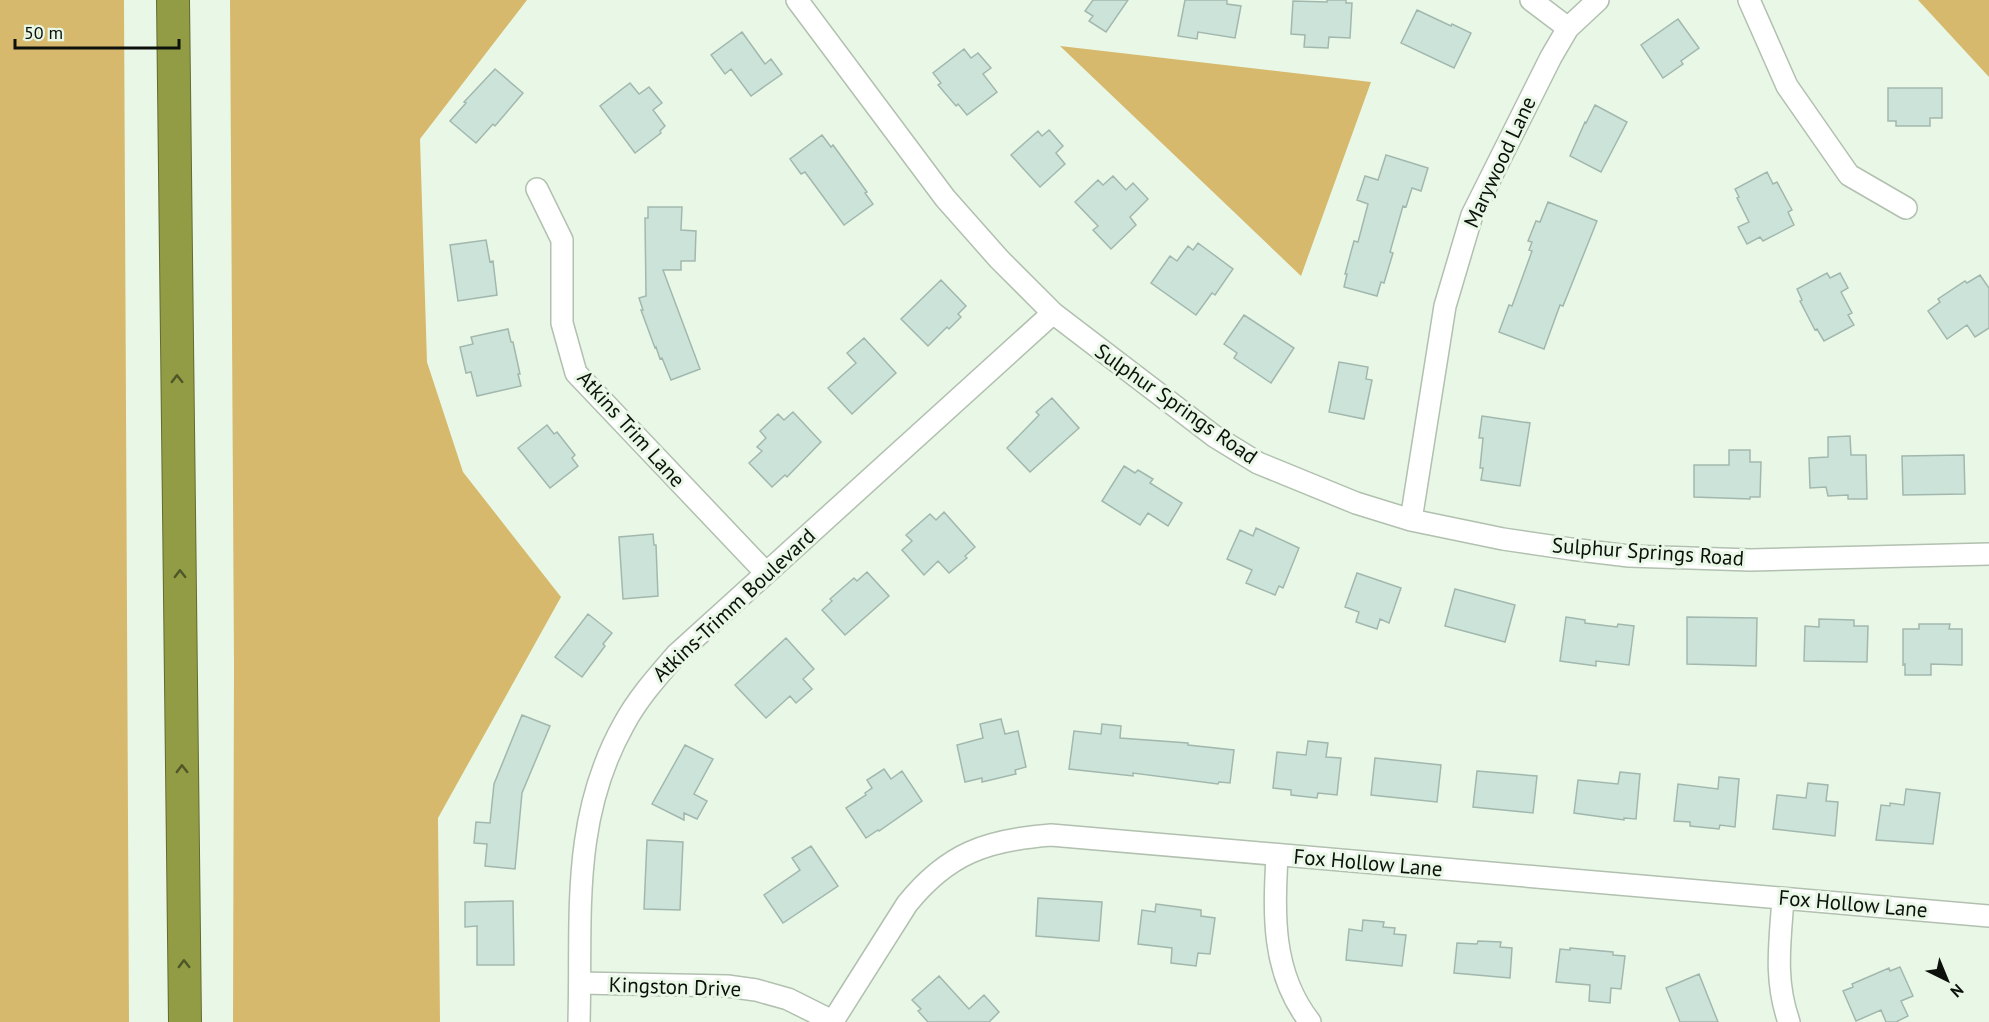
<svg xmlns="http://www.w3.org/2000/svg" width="1989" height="1022" font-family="'PT Sans',sans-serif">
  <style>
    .forest { fill: #d6b96d }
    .building { fill: #cce3d9; stroke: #a2b8ae; stroke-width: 1.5 }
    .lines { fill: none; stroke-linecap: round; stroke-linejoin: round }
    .minor-casing { stroke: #b1c0af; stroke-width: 24 }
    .highway-casing { stroke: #636b30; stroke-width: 34 }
    .minor { stroke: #fff; stroke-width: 21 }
    .highway { stroke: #929c44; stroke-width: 32 }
    .oneway { stroke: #4f5628 }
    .labels { text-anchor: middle; stroke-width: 6; stroke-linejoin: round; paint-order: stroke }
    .street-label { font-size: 21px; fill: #0c110b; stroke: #e9f8e6 }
  </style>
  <rect width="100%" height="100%" fill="#e9f8e6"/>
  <!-- forest -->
  <path class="forest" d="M0,0H124L129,1022H0Z
    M230,0H527L420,139L427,362L463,472L561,597L438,818L440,1022H233L234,665Z
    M1918,0H1989V77Z
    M1060,46L1371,82L1301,276Z"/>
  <!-- building -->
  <path class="building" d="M1093,0H1128L1106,32L1089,21L1093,16L1085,11Z
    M1185,0H1227V4L1241,6L1235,38L1198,32L1197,39L1178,36Z
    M1327,0H1346V3H1352L1350,38L1329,37L1328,48L1304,47L1305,35L1291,34L1293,1L1327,2Z
    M1417,10L1451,26L1452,24L1471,33L1454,68L1401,43Z
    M1678,19L1699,48L1681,61L1683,64L1663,78L1641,45Z
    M742,32L765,64L771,59L782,74L751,96L731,69L725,74L711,55Z
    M964,49L971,58L978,53L991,68L983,74L997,92L967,115L958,104L956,106L938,85L941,83L933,73Z
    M495,69L523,93L495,126L493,124L476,143L450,121L466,103L464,102Z
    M630,83L639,94L649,87L662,103L653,110L665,126L660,131L661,133L635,153L600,106Z
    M1888,88H1942V118H1930V126H1896V121H1888Z
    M1595,105L1627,122L1601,172L1570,156L1585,122L1586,123Z
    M1049,130L1063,146L1056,153L1065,164L1040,187L1011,155L1038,131L1042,136Z
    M822,135L831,147L833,145L867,192L865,193L873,204L844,225L805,172L801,174L790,159Z
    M1386,155L1428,168L1421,191L1412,188L1406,207L1403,206L1390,252L1393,253L1384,283L1381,282L1377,296L1344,287L1347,274H1345L1354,241L1358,242L1368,204L1357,200L1365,176L1378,180Z
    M1767,172L1773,184L1777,182L1792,210L1788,212L1794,225L1763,241L1760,237L1747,244L1738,227L1749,222L1737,198L1739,197L1735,189Z
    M1113,176L1126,190L1133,183L1148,199L1130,217L1136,225L1111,249L1093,230L1098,226L1075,202L1098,180L1103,185Z
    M1548,202L1597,221L1563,306L1560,305L1544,349L1499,332L1509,305L1512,306L1532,251L1529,250L1532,242L1528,241L1536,221L1540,222Z
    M648,207H682L681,230L696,231L695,261H681V270H663L700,369L671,380L662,358L660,359L656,347L655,348L641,310H643L639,298L646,296L645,218H648Z
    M486,240L490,262L493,261L497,295L458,301L450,245Z
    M1198,243L1233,269L1215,295L1212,293L1196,315L1151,283L1170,256L1177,261L1188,246L1193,250Z
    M1827,273L1830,278L1840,273L1848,288L1841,292L1852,313L1848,315L1854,325L1824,341L1817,329L1815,330L1800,301L1802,300L1797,289Z
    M1980,275L1989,288V328L1975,337L1967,325L1947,339L1928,311L1940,302L1938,299L1965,281L1967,283Z
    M941,280L966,306L958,314L961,317L949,329L947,327L928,346L901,319Z
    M1244,315L1294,348L1271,383L1234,358L1237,353L1224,344Z
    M508,329L511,342H513L520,374H518L521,386L477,396L471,372L466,373L460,347L473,344L471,337Z
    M864,338L896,373L852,414L828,388L856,363L847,353Z
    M1339,362L1368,367L1366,379L1372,380L1364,419L1329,412Z
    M1052,398L1079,428L1030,472L1007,448L1039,415L1036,412Z
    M793,412L821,442L787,477L785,475L772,487L749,463L762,451L757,447L766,438L760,431L778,414L784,420Z
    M1482,416L1530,423L1520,486L1481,480L1483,468H1480L1483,438H1479Z
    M547,425L554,434L557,432L575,455L572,458L578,466L550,488L518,448Z
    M1850,436L1851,455H1866L1867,499H1848V495L1828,496L1826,487L1810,488L1809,458L1828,457V437Z
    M1729,450H1750V462H1761L1760,497H1750V499L1694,497V465H1729Z
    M1964,455L1965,494L1903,495L1902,456Z
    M1124,466L1135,473L1138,470L1153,479L1150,483L1182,503L1168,526L1148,513L1140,525L1102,501Z
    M944,512L975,547L965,556L967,558L949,573L938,561L924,575L902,550L912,541L906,535L930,514L936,520Z
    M1256,528L1299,548L1283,588L1279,586L1275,595L1246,583L1252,570L1227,559L1240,530L1253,536Z
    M653,534L654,545H656L658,596L623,599L619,537Z
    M867,572L889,596L845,635L822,610L832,601L830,599L854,578L857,581Z
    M1357,573L1401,588L1389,623L1380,619L1377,629L1356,622L1359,612L1345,607Z
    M1455,589L1515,605L1505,642L1445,626Z
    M588,614L612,633L603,644L605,646L582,677L555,657Z
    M1566,617L1585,620V623L1617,627L1618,624L1634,626L1629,665L1596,661V666L1560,661Z
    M1687,617L1757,618L1756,666L1687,664Z
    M1819,619L1854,620V626H1868L1867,662L1804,661L1805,626L1819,627Z
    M1919,624H1950L1949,629H1962V665L1931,664V675H1905V664L1903,665V629H1919Z
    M786,638L814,669L803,679L812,689L796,703L790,696L766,718L735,685Z
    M522,715L550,726L522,793L515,869L485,866L487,844L474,843L476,822L490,823L494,784Z
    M1001,719L1005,734L1018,731L1026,767L1015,770L1016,774L982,782V778L965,782L957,745L983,738L980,724Z
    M1102,724L1121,726L1120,738L1188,743V745L1234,750L1230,783L1219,782L1218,784L1133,773V776L1069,769L1074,731L1101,734Z
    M1308,741L1328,743L1326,757L1341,758L1337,795L1318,793L1317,798L1291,795V790L1273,788L1277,752L1306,755Z
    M685,745L713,759L694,794L707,801L697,819L684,813V820L652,804Z
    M1375,758L1441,765L1437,802L1371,795Z
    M884,769L891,779L902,771L922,801L879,831L878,830L866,838L846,808L866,795L865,793L872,788L867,780Z
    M1477,771L1537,776L1533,813L1473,807Z
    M1620,772L1640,774L1636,819L1624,818V820L1574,813L1578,780L1618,784Z
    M1719,777L1739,779L1735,827L1720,825L1719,829L1690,826V822L1674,821L1678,784L1718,789Z
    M1808,783L1828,785L1826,801L1838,802L1835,836L1773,829L1777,795L1806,798Z
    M1906,789L1940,793L1933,844L1876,840L1881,805L1890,806V803L1904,805Z
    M647,840L683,842L680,910L644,909Z
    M811,846L838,886L783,923L764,895L800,870L792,858Z
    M1038,898L1102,902L1099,941L1036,936Z
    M513,901L514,965H477V926L465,927V902Z
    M1156,904L1201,910V916L1215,918L1210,954L1198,953L1196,966L1171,963L1172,948L1138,944L1142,910L1155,912Z
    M1363,920L1384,922L1383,927L1395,928L1394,934L1406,935L1402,966L1346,960L1349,929L1362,931Z
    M1478,941L1501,942L1500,947L1512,948L1510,978L1454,973L1457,943L1477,944Z
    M1570,948L1613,952V955L1625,956L1621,989L1611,988L1610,1003L1589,1001L1590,985L1556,982L1560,949L1570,950Z
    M1900,967L1913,996L1901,1001L1908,1016L1896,1022H1886L1881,1010L1856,1021L1843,991L1853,987L1852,984L1889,968L1890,971Z
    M1699,974L1718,1022H1680L1666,988Z
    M939,976L969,1009L984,995L999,1012L989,1022H928L918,1011L921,1009L912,1000Z"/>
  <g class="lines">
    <defs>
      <path id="minor" d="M797,0L945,198L999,259L1053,313L1214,436L1258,463L1356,503L1411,520L1503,539L1571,549L1629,556L1751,560L1989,554
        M1531,0L1568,28
        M1749,0L1787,86L1849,175L1906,208
        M537,189L562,240V323L576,373L766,573
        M1411,520L1445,306L1472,215L1551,57L1568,28L1598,0
        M1277,855C1274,914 1271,972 1310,1022
        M1783,899C1780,942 1774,980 1789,1022
        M580,983L727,986L756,990L788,999L834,1022
        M833,1021L907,904C948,853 987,840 1051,835L1989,916
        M579,1022C582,917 570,820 624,724C638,698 657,677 676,655L1053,313"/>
      <path id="highway" d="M173,0L185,1022"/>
    </defs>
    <!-- minor casing -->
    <use href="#minor" class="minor-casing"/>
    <!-- highway casing -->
    <use href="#highway" class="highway-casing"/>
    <!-- minor -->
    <use href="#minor" class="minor"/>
    <!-- highway -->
    <use href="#highway" class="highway"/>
  </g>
  <!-- one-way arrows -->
  <defs><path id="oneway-chevron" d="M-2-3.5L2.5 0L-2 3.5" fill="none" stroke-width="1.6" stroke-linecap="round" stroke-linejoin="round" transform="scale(1.5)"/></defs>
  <g class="oneway">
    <use href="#oneway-chevron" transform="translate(177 379) rotate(-91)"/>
    <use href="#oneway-chevron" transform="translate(180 574) rotate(-91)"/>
    <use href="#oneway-chevron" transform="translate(182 769) rotate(-91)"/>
    <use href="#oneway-chevron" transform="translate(184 964) rotate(-91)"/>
  </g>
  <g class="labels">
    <!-- street labels -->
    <g class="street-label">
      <text transform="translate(1500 162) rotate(-65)" y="7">Marywood Lane</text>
      <text transform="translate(1176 404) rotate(35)" y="7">Sulphur Springs Road</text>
      <text transform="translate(631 429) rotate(48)" y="7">Atkins Trim Lane</text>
      <text transform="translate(1648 552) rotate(4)" y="7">Sulphur Springs Road</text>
      <text transform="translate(734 605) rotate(-43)" y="7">Atkins-Trimm Boulevard</text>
      <text transform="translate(1368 863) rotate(5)" y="7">Fox Hollow Lane</text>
      <text transform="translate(1853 904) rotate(5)" y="7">Fox Hollow Lane</text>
      <text transform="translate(675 987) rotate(2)" y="7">Kingston Drive</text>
    </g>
  </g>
  <!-- north arrow -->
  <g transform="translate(1947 980) rotate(137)" stroke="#e9f8e6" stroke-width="4.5" paint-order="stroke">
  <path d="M0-4.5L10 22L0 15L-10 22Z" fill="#0c110b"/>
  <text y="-9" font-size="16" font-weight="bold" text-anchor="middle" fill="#0c110b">N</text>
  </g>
  <!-- scale -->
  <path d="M15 39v9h164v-9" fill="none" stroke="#0c110b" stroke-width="3"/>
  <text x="24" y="39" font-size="18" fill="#0c110b" stroke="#e9f8e6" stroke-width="4.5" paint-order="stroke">50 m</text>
</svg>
